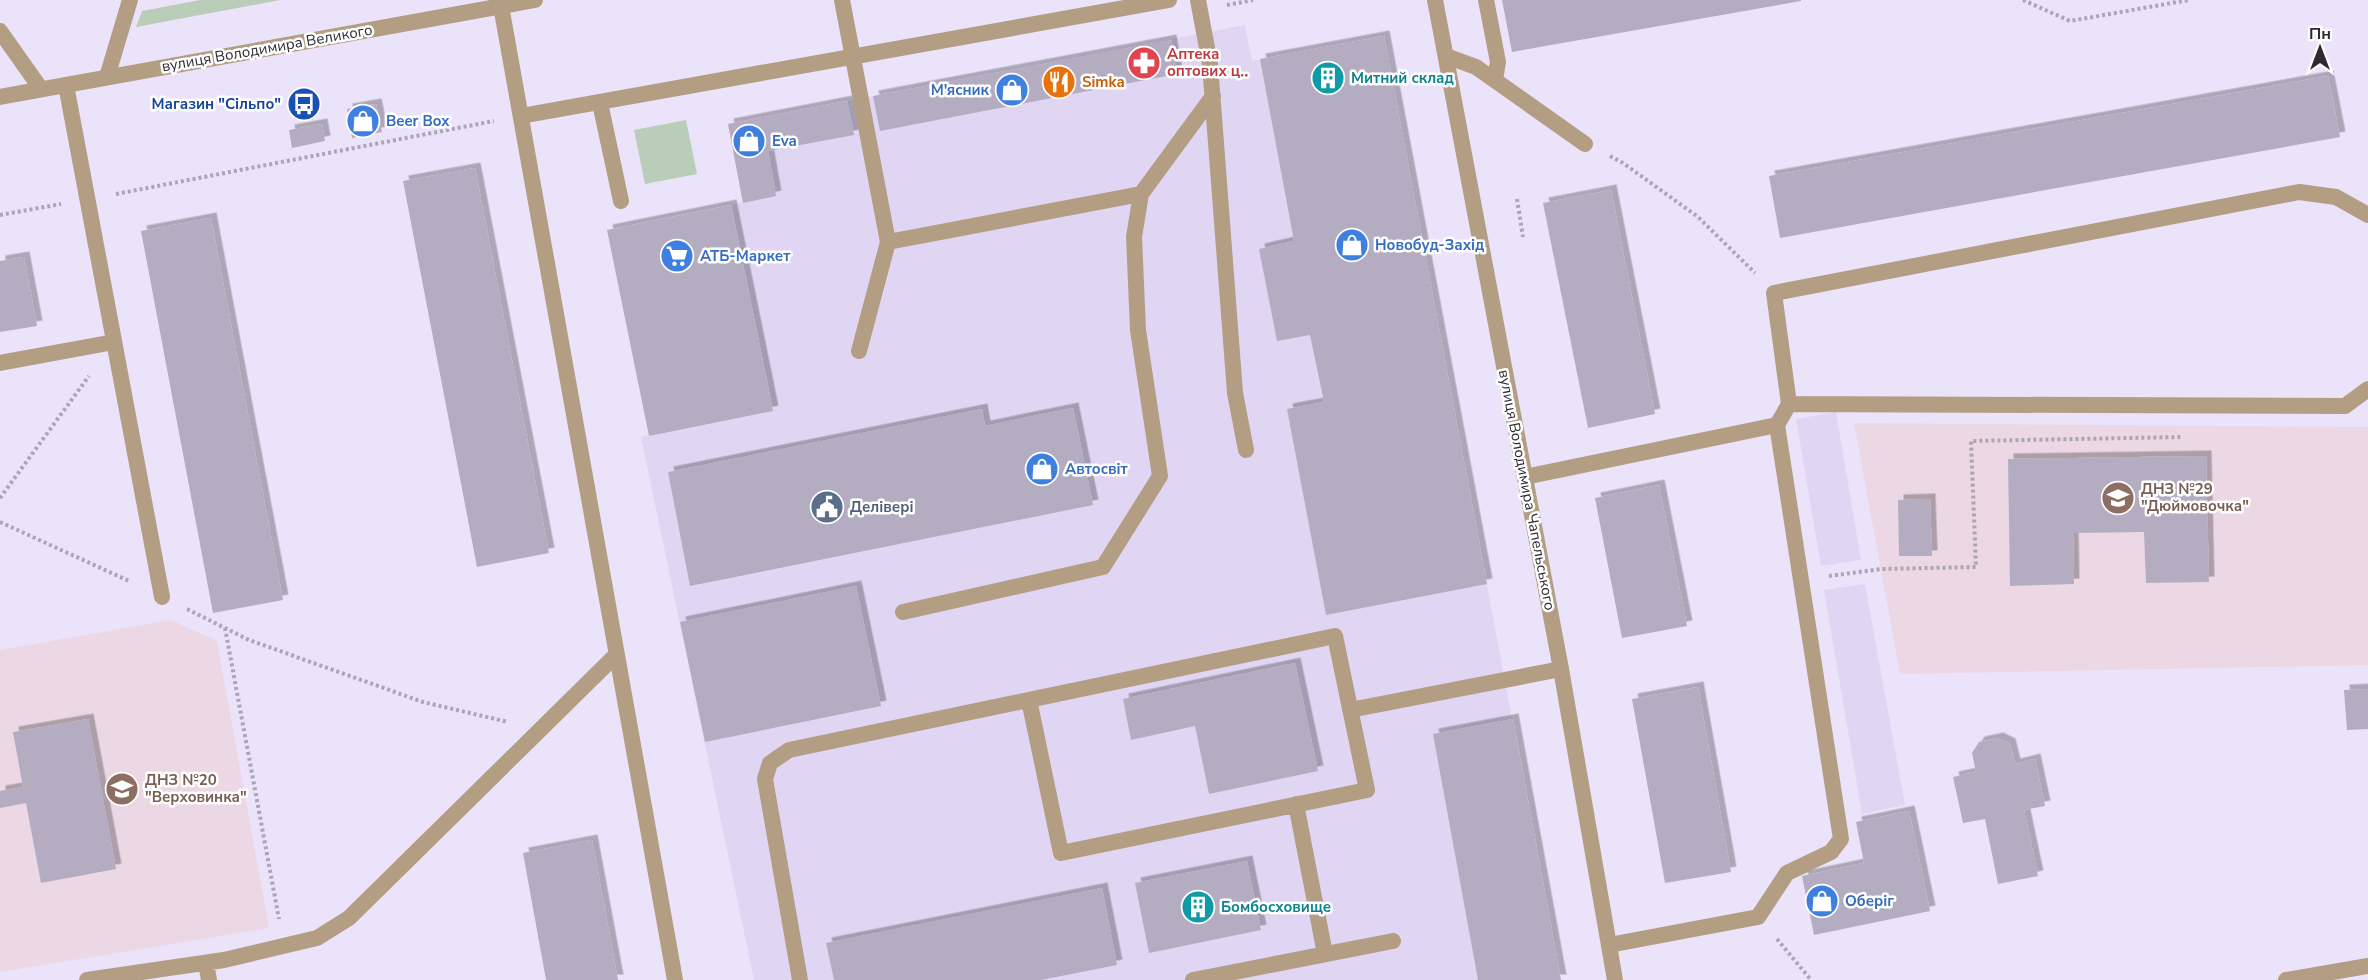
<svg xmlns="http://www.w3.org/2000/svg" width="2368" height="980" font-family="'Nunito Sans',sans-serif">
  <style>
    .built { fill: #e0d6f3 }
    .education { fill: #ecd7e5 }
    .green { fill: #b9cdb8 }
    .building { fill: #b4adc2; filter: url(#shadow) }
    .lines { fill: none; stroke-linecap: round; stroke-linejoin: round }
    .path { stroke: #aba5b7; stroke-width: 4; stroke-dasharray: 3 3; stroke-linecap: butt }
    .service { stroke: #b39e83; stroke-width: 16 }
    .minor { stroke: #b39e83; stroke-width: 16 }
    .tertiary { stroke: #b39e83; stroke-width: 16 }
    .labels { text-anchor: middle; stroke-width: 5; stroke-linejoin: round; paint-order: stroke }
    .street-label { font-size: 15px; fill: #2c2932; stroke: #fff }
    .health-label { font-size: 15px; font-weight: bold; fill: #be3a42; stroke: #fff; text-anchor: start }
    .culture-label { font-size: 15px; font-weight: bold; fill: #0d838f; stroke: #fff; text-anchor: start }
    .food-label { font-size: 15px; font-weight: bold; fill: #c56008; stroke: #fff; text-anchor: start }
    .shop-label { font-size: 15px; font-weight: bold; fill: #366cbe; stroke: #fff; text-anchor: start }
    .transit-label { font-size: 15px; font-weight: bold; fill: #164399; stroke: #fff; text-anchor: end }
    .education-label { font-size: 15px; font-weight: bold; fill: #785e54; stroke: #fff; text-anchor: start }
    .service-label { font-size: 15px; font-weight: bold; fill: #4e5e75; stroke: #fff; text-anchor: start }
  </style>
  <defs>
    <filter id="shadow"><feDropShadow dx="5.5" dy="-5.5" stdDeviation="0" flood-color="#0004"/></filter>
  </defs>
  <rect width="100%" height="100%" fill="#ebe3fa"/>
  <!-- built -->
  <path class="built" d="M1245,25L1252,61L1384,36L1561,980H754L641,437L773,411L731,205L743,202L728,124Z
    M1836,412L1861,560L1821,566L1796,419Z
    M1865,584L1905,805L1862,814L1824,590Z"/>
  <!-- education -->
  <path class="education" d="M1854,423L2368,427V665L1900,674Z
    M171,620L217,641L269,928L0,972V650Z"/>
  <!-- green -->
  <path class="green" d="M200,0H280L136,27L142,11Z
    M686,120L697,174L645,184L634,130Z"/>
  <!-- building -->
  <path class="building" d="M1502,0H1801V1L1512,52Z
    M1384,36L1487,584L1326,615L1287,409L1324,402L1310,335L1277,341L1259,249L1294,241L1260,59Z
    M1171,40L1177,74L880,131L873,96Z
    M2328,76L2340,137L1780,238L1769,176Z
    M847,101L854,135L768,151L776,196L743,203L728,124Z
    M376,104L382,132L352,138L347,109Z
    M322,124L325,141L292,148L289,130Z
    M475,168L549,553L477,567L403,181Z
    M1611,190L1655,414L1588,428L1543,203Z
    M731,205L773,411L649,436L607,230Z
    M211,218L283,600L213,613L141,231Z
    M24,257L37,326L0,332V261Z
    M1073,408L1093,505L690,586L668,472L982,409L985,426Z
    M2206,456L2209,582L2146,583L2144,532L2073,533L2074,584L2010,586L2008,459Z
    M1659,485L1687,626L1622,638L1595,498Z
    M1930,499L1932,556H1899L1898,500Z
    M856,586L881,706L705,742L680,622Z
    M1295,663L1318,771L1209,794L1195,726L1131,740L1123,699Z
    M1698,687L1731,872L1665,883L1632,699Z
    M2368,689V729L2347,730L2344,690Z
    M88,719L116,869L41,883L26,803L0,808V791L23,787L13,732Z
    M1513,719L1561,980H1478L1433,734Z
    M1998,738L2010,744L2015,764L2035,759L2045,806L2024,810L2038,876L1998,884L1985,819L1963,823L1953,777L1976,772L1972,753L1979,742Z
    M1909,811L1930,911L1814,935L1802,876L1864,863L1856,822Z
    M592,840L618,980H546L523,853Z
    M1247,861L1261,930L1149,953L1135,883Z
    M1102,888L1117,965L1041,980H834L826,943Z"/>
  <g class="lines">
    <!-- path -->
    <path class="path" d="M2023,0L2070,21L2189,0
      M1227,5L1253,0
      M1610,156L1623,163L1698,217L1755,273
      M116,194L494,121
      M1517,199L1523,237
      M0,215L61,204
      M0,498L89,376
      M0,522L129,581
      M1829,576L1881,569L1976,567L1971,441L2182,437
      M187,609L249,640L423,702L508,722
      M225,628L279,919
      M1777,939L1811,980"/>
    <!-- service -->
    <path class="service" d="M497,0L501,6L675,980
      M842,0L888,242L859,351
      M1198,0L1210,64L1235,393L1246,450
      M1486,0L1498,62L1495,80
      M0,31L41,89
      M1446,56L1476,67L1585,144
      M107,77L130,0
      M66,85L162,597
      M600,103L621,201
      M521,116L1169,0
      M888,242L1141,194
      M0,363L114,342
      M1789,404L2345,406L2368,389
      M1525,477L1777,425
      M903,612L1103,567L1160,476L1138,330L1134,237L1141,194L1213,96
      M1350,710L1561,669
      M1296,804L1325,954
      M1609,945L1758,917L1787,873L1831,852L1841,839L1777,425L1789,404L1774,293L2299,192L2336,197L2368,215
      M206,963L209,980
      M87,980L224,960L317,938L349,918L617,654
      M800,980L765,779L770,763L789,750L1335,636L1367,790L1061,853L1029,700
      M1193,980L1393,941
      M2286,980L2368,966"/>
    <!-- minor -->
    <path class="minor" d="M1435,0L1561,669L1615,980"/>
    <!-- tertiary -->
    <path class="tertiary" d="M0,97L535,0"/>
  </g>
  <!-- icons -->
  <defs>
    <symbol id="pharmacy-disc" viewBox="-11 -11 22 22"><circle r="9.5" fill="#e0444e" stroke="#fff"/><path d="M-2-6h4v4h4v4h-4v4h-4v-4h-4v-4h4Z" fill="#fff"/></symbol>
    <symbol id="building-disc" viewBox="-11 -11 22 22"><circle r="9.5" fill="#0f9aa8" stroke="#fff"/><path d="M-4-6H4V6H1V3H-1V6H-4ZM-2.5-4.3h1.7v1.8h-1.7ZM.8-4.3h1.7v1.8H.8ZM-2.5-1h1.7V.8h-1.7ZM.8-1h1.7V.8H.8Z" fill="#fff"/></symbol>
    <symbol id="restaurant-disc" viewBox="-11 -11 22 22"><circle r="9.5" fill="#e8710a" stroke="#fff"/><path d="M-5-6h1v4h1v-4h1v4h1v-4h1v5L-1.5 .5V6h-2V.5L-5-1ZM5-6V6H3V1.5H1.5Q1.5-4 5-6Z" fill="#fff"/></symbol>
    <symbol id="shop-disc" viewBox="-11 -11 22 22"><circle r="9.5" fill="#3f7fe0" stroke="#fff"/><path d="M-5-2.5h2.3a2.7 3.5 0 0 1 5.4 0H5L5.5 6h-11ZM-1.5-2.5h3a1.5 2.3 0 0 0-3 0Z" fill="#fff"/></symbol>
    <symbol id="bus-disc" viewBox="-11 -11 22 22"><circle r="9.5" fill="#1a4fb4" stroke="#fff"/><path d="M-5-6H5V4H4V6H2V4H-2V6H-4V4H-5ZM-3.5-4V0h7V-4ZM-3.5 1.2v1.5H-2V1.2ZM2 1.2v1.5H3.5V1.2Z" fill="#fff"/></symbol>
    <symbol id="supermarket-disc" viewBox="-11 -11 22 22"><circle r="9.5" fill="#3f7fe0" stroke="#fff"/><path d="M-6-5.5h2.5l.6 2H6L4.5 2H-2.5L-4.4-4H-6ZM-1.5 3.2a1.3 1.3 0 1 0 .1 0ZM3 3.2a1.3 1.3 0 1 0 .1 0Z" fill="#fff"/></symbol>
    <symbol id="school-disc" viewBox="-11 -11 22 22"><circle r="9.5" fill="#8d6e63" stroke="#fff"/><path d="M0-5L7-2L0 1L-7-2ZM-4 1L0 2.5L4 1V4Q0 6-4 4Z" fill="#fff"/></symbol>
    <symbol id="civic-disc" viewBox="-11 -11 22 22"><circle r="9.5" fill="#5c6f8a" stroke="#fff"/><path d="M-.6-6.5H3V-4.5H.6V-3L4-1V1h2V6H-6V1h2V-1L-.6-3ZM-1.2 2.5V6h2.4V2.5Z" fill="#fff"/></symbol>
  </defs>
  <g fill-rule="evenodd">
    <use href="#pharmacy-disc" x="1125" y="44" width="38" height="38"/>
    <use href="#building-disc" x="1309" y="59" width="38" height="38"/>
    <use href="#restaurant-disc" x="1040" y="63" width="38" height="38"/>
    <use href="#shop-disc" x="993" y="71" width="38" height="38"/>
    <use href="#bus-disc" x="285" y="85" width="38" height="38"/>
    <use href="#shop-disc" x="344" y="102" width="38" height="38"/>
    <use href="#shop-disc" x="730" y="122" width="38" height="38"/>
    <use href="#shop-disc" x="1333" y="226" width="38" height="38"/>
    <use href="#supermarket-disc" x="658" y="237" width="38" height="38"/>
    <use href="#shop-disc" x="1023" y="450" width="38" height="38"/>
    <use href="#school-disc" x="2099" y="479" width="38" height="38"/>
    <use href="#civic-disc" x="808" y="488" width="38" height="38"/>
    <use href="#school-disc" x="103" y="770" width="38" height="38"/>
    <use href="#shop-disc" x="1803" y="882" width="38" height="38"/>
    <use href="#building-disc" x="1179" y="888" width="38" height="38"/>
  </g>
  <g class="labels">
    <!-- street labels -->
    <g class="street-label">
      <text transform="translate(267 48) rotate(-10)" y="5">вулиця Володимира Великого</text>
      <text transform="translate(1527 490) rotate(79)" y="5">вулиця Володимира Чапельського</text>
    </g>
    <!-- health labels -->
    <g class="health-label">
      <text x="1167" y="59">Аптека<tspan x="1167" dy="17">оптових ц‥</tspan></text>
    </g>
    <!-- culture labels -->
    <g class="culture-label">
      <text x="1351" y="83">Митний склад</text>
      <text x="1221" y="912">Бомбосховище</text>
    </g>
    <!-- food labels -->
    <g class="food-label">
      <text x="1082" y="87">Simka</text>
    </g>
    <!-- shop labels -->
    <g class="shop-label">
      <text x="989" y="95" text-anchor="end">М'ясник</text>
      <text x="386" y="126">Beer Box</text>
      <text x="772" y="146">Eva</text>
      <text x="1375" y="250">Новобуд-Захід</text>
      <text x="700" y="261">АТБ-Маркет</text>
      <text x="1065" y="474">Автосвіт</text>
      <text x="1845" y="906">Оберіг</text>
    </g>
    <!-- transit labels -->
    <g class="transit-label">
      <text x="281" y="109">Магазин "Сільпо"</text>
    </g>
    <!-- education labels -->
    <g class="education-label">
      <text x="2141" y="494">ДНЗ №29<tspan x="2141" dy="17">"Дюймовочка"</tspan></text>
      <text x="145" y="785">ДНЗ №20<tspan x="145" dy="17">"Верховинка"</tspan></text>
    </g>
    <!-- service labels -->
    <g class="service-label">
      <text x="850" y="512">Делівері</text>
    </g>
  </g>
  <!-- north arrow -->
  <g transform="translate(2320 48)" stroke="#ffffff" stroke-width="4.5" paint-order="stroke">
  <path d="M0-4.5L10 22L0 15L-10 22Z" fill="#2c2932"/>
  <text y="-9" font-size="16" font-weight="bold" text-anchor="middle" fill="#2c2932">Пн</text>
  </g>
</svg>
